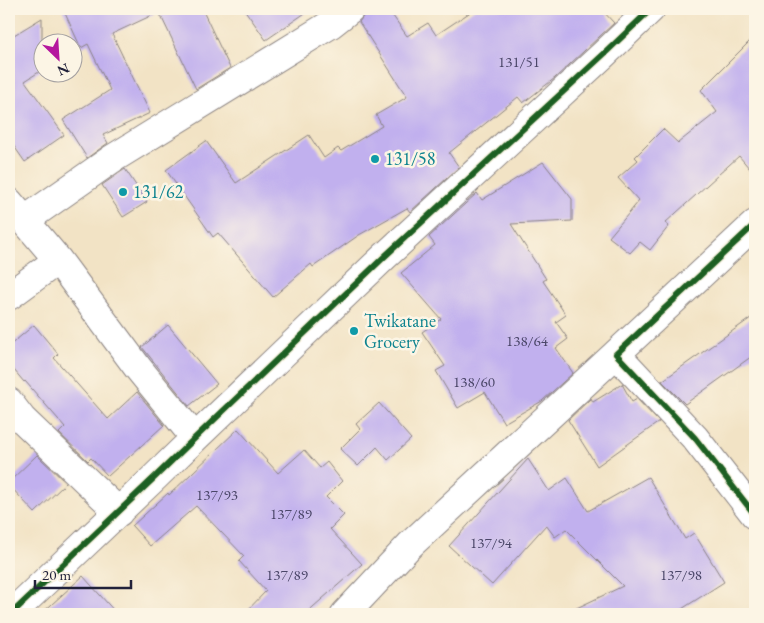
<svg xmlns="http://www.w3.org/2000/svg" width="764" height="623" font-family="'EB Garamond',serif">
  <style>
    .building { fill: #c1b0ee }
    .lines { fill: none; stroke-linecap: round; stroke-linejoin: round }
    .minor-casing { stroke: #8a8280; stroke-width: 30 }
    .minor { stroke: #fff; stroke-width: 28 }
    .cycleway-casing { stroke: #fcf5e5; stroke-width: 9 }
    .cycleway { stroke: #1b5e20; stroke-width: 6 }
    .culture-dot { fill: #0f9aa8; stroke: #fcf5e5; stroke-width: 2 }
    .labels { text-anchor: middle; stroke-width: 5; stroke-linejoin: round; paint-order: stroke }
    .number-label { font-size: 15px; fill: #4a4668 }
    .culture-label { font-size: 18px; fill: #0d838f; stroke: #fcf5e5; text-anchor: start }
  </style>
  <rect width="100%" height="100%" fill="#fcf5e5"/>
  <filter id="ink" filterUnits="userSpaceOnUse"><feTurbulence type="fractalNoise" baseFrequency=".02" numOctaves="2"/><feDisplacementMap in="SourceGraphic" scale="10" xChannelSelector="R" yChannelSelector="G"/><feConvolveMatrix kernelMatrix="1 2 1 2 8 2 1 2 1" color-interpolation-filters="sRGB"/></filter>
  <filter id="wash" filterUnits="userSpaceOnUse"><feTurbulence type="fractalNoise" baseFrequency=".0096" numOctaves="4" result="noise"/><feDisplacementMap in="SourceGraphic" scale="20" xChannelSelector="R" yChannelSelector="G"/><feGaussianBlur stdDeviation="1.12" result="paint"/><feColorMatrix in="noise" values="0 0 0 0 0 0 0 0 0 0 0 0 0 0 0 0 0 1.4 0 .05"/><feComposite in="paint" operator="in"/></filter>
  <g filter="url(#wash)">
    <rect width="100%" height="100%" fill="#f2e3c5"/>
    <g id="blocks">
      <!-- building -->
      <path class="building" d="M63,9H202L230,68L196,89L159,12L112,34L150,113L103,135L108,143L87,158L63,120L110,90L88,44L81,48Z
        M244,9H311L266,40Z
        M365,9H388L407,36L428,23L436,35L475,9H601L614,23L555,78L523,103L518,97L449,153L459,167L410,212L407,208L359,235L313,267L311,264L273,297L218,233L213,237L166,170L206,141L236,183L309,135L324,158L338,148L341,151L382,126L376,115L407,97L359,22L364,15Z
        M42,18V70L25,81L64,135L25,162L9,139V38Z
        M755,36V175L739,156L665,223L669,226L650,250L640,242L630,253L609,237L639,201L618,178L638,160L635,157L663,129L678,143L717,112L701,90Z
        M543,162L572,199V221L511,224L546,279L543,281L566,315L556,322L568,339L556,348L573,373L542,401L504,423L485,392L458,408L436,371L445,366L422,332L441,319L401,273L435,245L429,237L477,193L482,200Z
        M125,169L147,202L123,217L102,185Z
        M755,315V354L685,404L662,381Z
        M34,325L58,354L54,358L108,419L137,392L164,425L108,476L91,458L88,461L59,433L65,427L25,381L24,382L9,364V346Z
        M168,325L217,384L189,406L142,347Z
        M622,384L632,402L637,399L659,422L597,466L568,420L591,398L593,402Z
        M379,403L411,439L388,460L377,447L358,466L340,449L360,429L356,424Z
        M238,429L278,473L304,450L320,468L327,462L342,481L326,497L344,515L330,529L362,564L305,614H244L266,591L239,561L244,556L196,506L150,546L132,526L168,493L169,495Z
        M37,455L66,483L35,513L9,485V482Z
        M528,459L549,491L567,478L588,511L648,477L685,539L694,533L724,582L674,614H564L623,586L566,529L555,537L546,525L492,585L449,546Z
        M83,576L117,614H41Z"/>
    </g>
  </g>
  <g filter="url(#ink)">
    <use href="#blocks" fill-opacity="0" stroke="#8a8280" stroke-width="1"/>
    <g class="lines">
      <defs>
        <path id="minor" d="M9,202L58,260L138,368L195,438
          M25,220L112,159L331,24L350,9
          M755,224L616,354L695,438L755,515
          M9,296L58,260
          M9,402L22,419L119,512
          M11,614L156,476L195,438L384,257L604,54L651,9
          M345,614L410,545L616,354"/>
      </defs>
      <!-- minor casing -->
      <use href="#minor" class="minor-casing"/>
      <!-- minor -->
      <use href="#minor" class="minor"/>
      <defs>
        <path id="cycleway" d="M755,224L616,354L695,438L755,515
          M11,614L156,476L195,438L384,257L604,54L651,9"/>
      </defs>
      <!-- cycleway casing -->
      <use href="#cycleway" class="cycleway-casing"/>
      <!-- cycleway -->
      <use href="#cycleway" class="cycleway"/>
    </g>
  </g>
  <!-- markers -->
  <g class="culture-dot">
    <circle cx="375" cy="159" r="5"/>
    <circle cx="123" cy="192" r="5"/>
    <circle cx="354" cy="331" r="5"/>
  </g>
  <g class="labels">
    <!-- number labels -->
    <g class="number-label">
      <text x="519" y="67">131/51</text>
      <text x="527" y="346">138/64</text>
      <text x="474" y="387">138/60</text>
      <text x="217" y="500">137/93</text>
      <text x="291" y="519">137/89</text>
      <text x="491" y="548">137/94</text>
      <text x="287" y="580">137/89</text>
      <text x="681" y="580">137/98</text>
    </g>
    <!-- culture labels -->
    <g class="culture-label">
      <text x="385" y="165">131/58</text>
      <text x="133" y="198">131/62</text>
      <text x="364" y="327">Twikatane<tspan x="364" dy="21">Grocery</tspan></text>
    </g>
  </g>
  <!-- margin -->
  <rect width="764" height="623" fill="none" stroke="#fcf5e5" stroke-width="30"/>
  <!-- north arrow -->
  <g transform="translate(58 58) rotate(155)"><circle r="24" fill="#fcf5e5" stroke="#a5a1a1"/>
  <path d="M0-4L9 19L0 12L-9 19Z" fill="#b5179e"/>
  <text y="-8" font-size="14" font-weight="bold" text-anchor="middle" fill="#22223b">N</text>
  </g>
  <!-- scale -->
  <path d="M35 580v8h96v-8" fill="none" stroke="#22223b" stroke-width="2.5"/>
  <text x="42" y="580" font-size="15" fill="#22223b" stroke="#fcf5e5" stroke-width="4" paint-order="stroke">20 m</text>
</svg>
